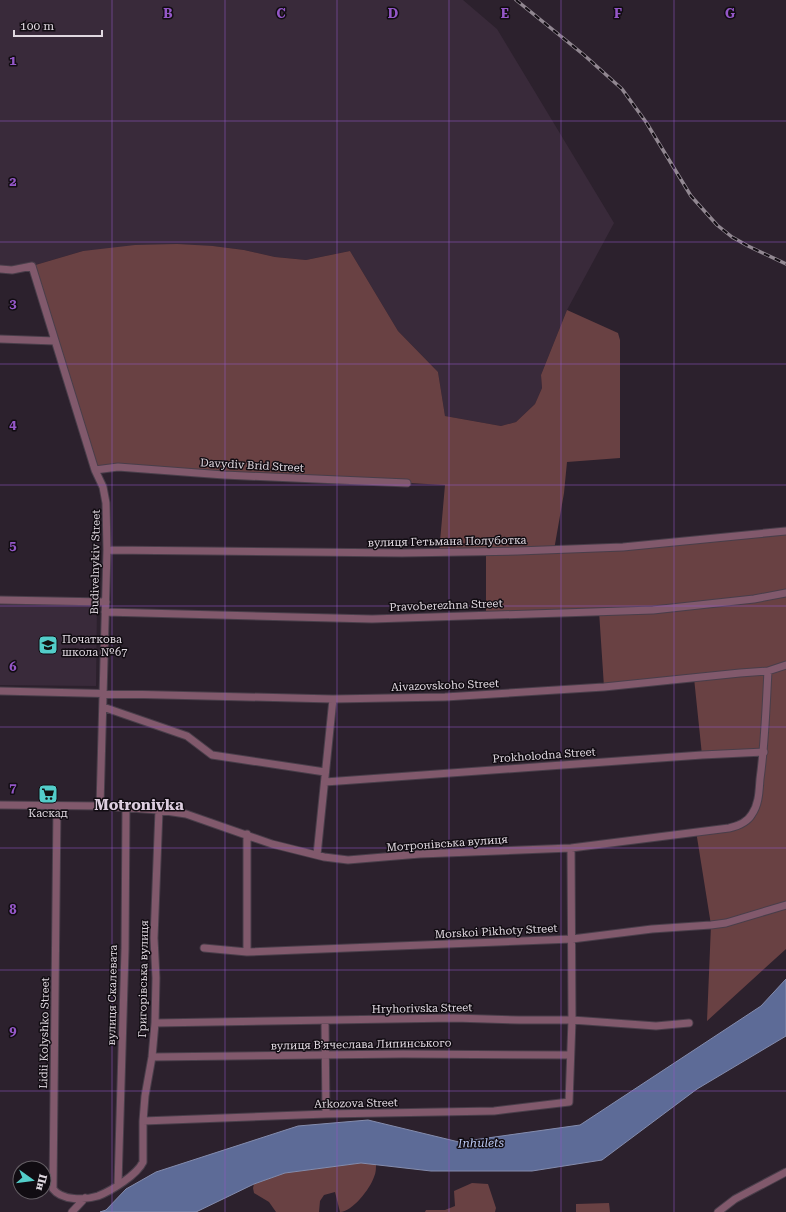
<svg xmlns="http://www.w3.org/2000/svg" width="786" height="1212" font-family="'Roboto Serif',serif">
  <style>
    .built { fill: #392a3a }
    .green { fill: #694143 }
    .water { fill: #5d6b97; stroke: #848cad }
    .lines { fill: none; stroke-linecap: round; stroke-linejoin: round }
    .minor-casing { stroke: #493e4a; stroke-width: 9 }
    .minor { stroke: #81596c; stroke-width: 7 }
    .rail-casing { stroke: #918791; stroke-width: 3.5 }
    .rail { stroke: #110c12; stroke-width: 2; stroke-dasharray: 6; stroke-linecap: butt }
    .grid { fill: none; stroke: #9457c7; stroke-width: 1; stroke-opacity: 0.55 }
    .labels { text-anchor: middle; stroke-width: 3; stroke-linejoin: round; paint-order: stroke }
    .street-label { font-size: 11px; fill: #e0d8e0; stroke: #110c12 }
    .poi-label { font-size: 11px; fill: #e0d8e0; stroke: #110c12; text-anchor: start }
    .water-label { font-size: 12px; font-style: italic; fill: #bbc9f3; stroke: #110c12 }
    .district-label { font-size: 15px; font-weight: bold; fill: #ddcedf; stroke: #110c12 }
    .grid-label { font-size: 13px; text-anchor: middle; font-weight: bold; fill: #9457c7; stroke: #110c12; stroke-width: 3; stroke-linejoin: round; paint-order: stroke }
  </style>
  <rect width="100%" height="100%" fill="#2c212d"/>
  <!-- built -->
  <path class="built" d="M0,0H463L497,29L614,223L567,310L541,375L542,388L535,404L516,422L501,426L445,416L438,372L398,331L350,251L306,260L275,257L244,250L213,246L83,251L32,266L0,269Z
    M0,603L97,604L96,686L0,685Z"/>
  <!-- green -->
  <path class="green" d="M177,244L213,246L244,250L275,257L306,260L350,251L398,331L438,372L445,416L501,426L516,422L535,404L542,388L541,375L567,310L618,333L620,340V458L567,462L564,493L554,550L786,531V949L707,1021L711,925L696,831L738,826L753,814L764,752L702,755L694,678L604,687L599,611L486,614V552L439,553L445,485L118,467L95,470L32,266L83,251L135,245Z
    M361,1163L376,1164C376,1168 376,1173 374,1177C370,1189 352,1212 340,1212L335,1192L324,1195L320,1201L319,1212H276L269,1202L254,1193L253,1188L254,1184L285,1173Z
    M472,1183L488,1184L496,1208L495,1212H425L426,1210H445L455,1206L454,1191Z
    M609,1203L610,1212H576V1204Z"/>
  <!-- water -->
  <path class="water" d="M786,979V1036L697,1089L602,1160L532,1171H431L361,1163L285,1173L254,1184L196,1212H100L106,1210L126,1189L156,1172L298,1126L368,1120L459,1142L580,1125L761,1006Z"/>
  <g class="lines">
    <defs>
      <path id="minor" d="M0,269L12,270L32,266L95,470L103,487L106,503L107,550L100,806
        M0,339L55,341
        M95,470L118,467L224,475L407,483
        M107,550L402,553L518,551L623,547L786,531
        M0,600L106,602
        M105,612L372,619L653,610L754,599L786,593
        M0,691L333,699L445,697L604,687L740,673L768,671L786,665
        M103,707L187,736L212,755L325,772
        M325,782L702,755L764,752
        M0,805L100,806L159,810L186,814L272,844L324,857L348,860L420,854L571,848L729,828C738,826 747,823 752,814C759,804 759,791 760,779C765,743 766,707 768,671
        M57,806L53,1189C62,1201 85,1200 98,1196C111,1191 137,1175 143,1162V1121L145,1096L152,1057L155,1023L156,978L154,938L159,810
        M247,834V952
        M317,855L333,699
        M204,948L247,952L572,939L652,929L711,925L726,923L786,905
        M325,1021L326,1114
        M155,1023L454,1018L519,1020H572L656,1026L689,1023
        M152,1057L403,1054L570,1055
        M143,1121L326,1114L494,1111L569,1102L572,1020L571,848
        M118,1184L125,950L126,807
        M72,1212L85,1198
        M718,1212L735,1199L786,1172"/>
    </defs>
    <!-- minor casing -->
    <use href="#minor" class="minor-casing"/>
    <!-- minor -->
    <use href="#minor" class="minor"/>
    <defs>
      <path id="rail" d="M516,0L584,55L622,89L646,122L691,196L717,225L732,237L748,246L786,264"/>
    </defs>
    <!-- rail casing -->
    <use href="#rail" class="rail-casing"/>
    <!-- rail -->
    <use href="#rail" class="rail"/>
  </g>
  <!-- grid -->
  <path class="grid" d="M112,0V1212M225,0V1212M337,0V1212M449,0V1212M561,0V1212M674,0V1212M0,121H786M0,242H786M0,364H786M0,485H786M0,606H786M0,727H786M0,848H786M0,970H786M0,1091H786"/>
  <!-- icons -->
  <defs>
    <symbol id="school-square" viewBox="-11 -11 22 22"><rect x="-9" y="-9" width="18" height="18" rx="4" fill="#53cdc9" stroke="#110c12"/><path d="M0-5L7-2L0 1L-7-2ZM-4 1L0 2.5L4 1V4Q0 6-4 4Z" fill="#111"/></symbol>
    <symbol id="supermarket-square" viewBox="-11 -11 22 22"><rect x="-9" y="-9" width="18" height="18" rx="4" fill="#53cdc9" stroke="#110c12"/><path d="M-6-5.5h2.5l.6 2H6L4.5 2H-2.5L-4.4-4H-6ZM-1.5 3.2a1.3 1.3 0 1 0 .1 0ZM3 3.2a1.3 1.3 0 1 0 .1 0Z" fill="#111"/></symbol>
  </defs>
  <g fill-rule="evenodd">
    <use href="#school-square" x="37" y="634" width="22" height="22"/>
    <use href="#supermarket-square" x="37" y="783" width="22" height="22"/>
  </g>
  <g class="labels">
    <!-- street labels -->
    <g class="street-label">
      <text transform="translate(252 465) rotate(3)" y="4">Davydiv Brid Street</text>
      <text transform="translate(447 541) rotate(-1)" y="4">вулиця Гетьмана Полуботка</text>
      <text transform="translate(95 562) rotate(-89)" y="4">Budivelnykiv Street</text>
      <text transform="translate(446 605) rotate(-2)" y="4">Pravoberezhna Street</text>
      <text transform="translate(445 685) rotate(-2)" y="4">Aivazovskoho Street</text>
      <text transform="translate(544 755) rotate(-4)" y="4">Prokholodna Street</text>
      <text transform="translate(447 843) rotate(-4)" y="4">Мотронівська вулиця</text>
      <text transform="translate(496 931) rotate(-3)" y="4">Morskoi Pikhoty Street</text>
      <text transform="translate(143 979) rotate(-89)" y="4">Григорівська вулиця</text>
      <text transform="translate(112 995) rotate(-89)" y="4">вулиця Скалевата</text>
      <text transform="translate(422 1008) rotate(-1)" y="4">Hryhorivska Street</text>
      <text transform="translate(44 1033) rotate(-89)" y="4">Lidii Kolyshko Street</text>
      <text transform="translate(361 1044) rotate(-1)" y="4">вулиця В’ячеслава Липинського</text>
      <text transform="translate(356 1103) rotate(-1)" y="4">Arkozova Street</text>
    </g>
    <!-- poi labels -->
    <g class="poi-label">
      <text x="62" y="643">Початкова<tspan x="62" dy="13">школа №67</tspan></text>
      <text x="48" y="817" text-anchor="middle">Каскад</text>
    </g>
    <!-- water labels -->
    <g class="water-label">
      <text transform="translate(481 1143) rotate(-1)" y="4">Inhulets</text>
    </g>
    <!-- district labels -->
    <g class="district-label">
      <text x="139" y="810">Motronivka</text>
    </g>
  </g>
  <g class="grid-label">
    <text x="168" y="18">B</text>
    <text x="281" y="18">C</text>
    <text x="393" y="18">D</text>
    <text x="505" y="18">E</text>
    <text x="618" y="18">F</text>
    <text x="730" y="18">G</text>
    <text x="13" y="65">1</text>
    <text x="13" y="186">2</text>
    <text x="13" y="308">3</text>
    <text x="13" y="429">4</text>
    <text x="13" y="550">5</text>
    <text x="13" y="671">6</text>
    <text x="13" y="792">7</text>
    <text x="13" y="914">8</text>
    <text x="13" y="1035">9</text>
  </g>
  <!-- north arrow -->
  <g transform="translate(32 1180) rotate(104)"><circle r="19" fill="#110c12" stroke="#645e64"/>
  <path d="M0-3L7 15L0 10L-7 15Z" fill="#53cdc9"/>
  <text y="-6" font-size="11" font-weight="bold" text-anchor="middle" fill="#e0d8e0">Пн</text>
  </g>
  <!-- scale -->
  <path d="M14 30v6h88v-6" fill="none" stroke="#e0d8e0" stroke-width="2"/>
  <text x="20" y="30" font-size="12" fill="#e0d8e0" stroke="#110c12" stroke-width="3" paint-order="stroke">100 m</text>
</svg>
